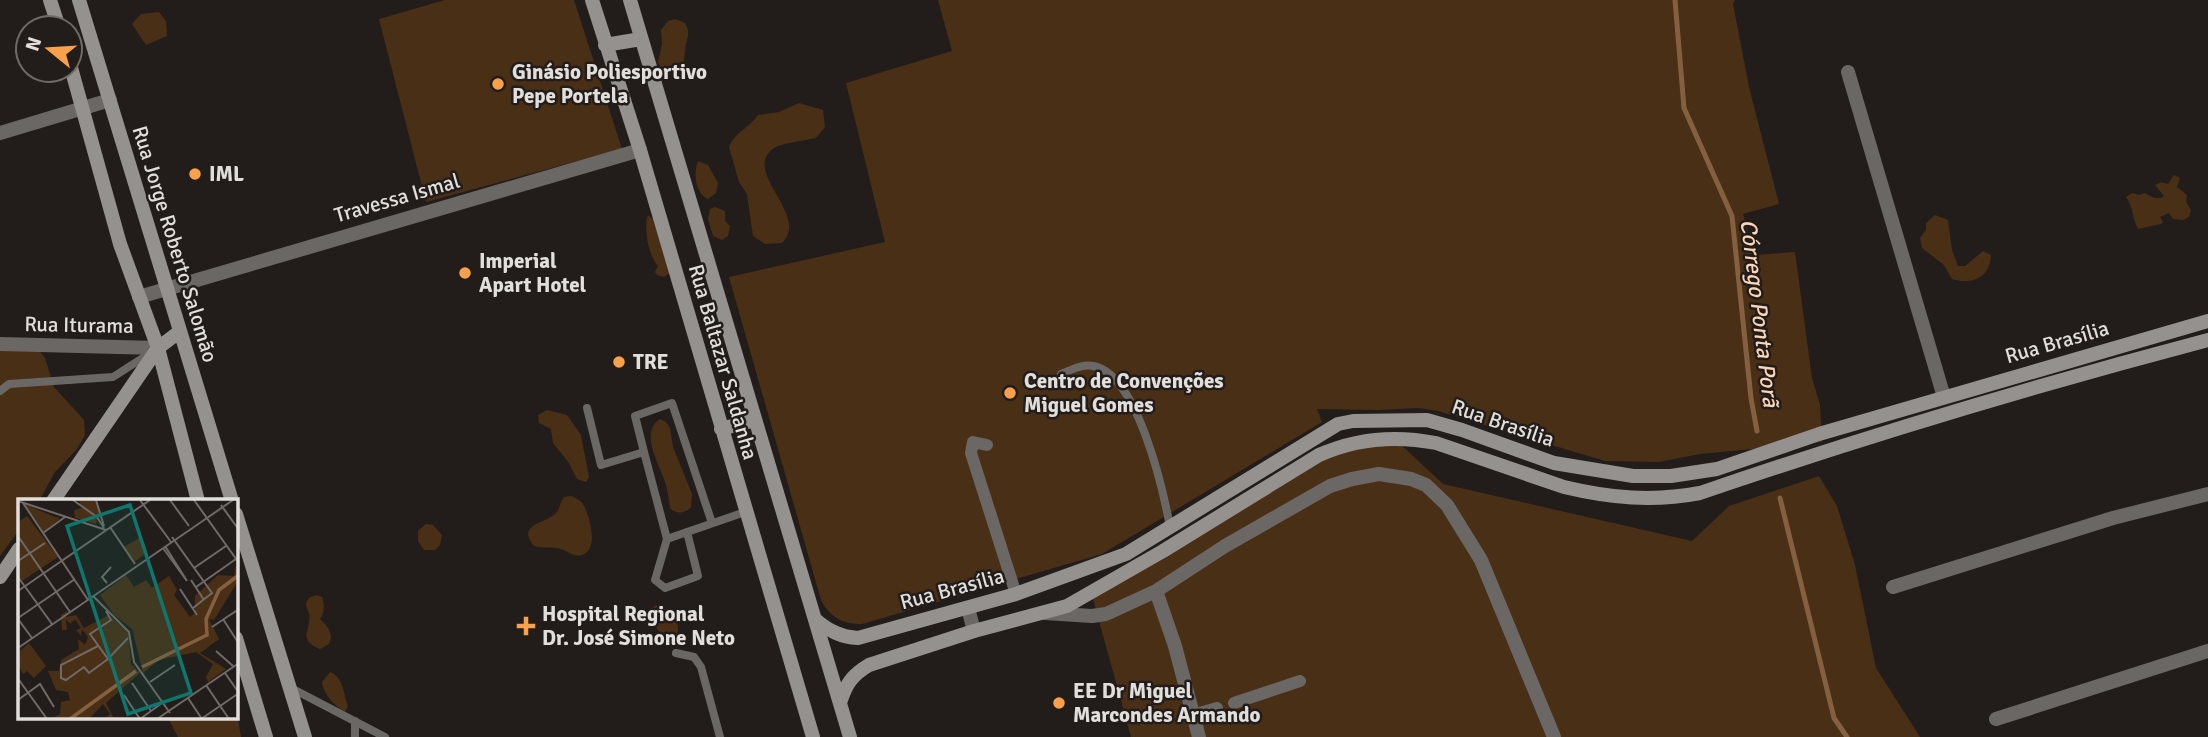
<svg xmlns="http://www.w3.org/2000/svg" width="2208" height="737" font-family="Signika,sans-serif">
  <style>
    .green { fill: #4a2f17 }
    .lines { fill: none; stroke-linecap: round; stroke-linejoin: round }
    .stream { stroke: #846041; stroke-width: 5 }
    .service { stroke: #6a6765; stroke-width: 8 }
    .pedestrian { stroke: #6a6765; stroke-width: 12 }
    .minor { stroke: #6a6765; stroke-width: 14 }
    .secondary { stroke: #95918e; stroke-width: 14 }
    .poi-dot { fill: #f9a04c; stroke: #221d1a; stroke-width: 2.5 }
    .labels { text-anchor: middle; stroke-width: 5; stroke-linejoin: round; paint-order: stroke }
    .poi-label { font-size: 21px; font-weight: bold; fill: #e2dedc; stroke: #221d1a; text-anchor: start }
    .street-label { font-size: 21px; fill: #e2dedc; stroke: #221d1a }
    .water-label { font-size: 23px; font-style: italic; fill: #fad5b7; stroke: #221d1a }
    .inset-river { fill: none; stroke: #846041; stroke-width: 3.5 }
    .inset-road { fill: none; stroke: #6f6a68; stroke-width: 2 }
    .view { fill: #0f766e; fill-opacity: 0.15; stroke: #0f766e; stroke-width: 3.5 }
    .inset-edge { fill: none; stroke: #e2dedc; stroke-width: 3.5 }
  </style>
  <rect width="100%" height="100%" fill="#221d1a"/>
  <!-- green -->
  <path class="green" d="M445,0H574L622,149L426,202L379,19Z
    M938,0H1735L1733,4L1749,87L1779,204L1743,214L1755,255L1795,252L1812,378L1820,405L1822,442L1700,454L1659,462L1605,461L1438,411L1418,408L1378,410L1317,409L1322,422L1102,554L862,624C842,624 830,617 821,600L729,277L885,242L846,83L952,51Z
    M159,12L166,21L167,36L146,45L132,24L141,14Z
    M675,19L685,23C690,32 688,35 686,44C683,58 687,82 663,72L658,62L662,44L661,30L668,21Z
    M799,103L823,110L825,127L817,137C805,142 783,142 774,148C740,171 811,215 782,243L765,244L753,236L747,194L739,182L729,147C736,131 748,129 758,115L779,112Z
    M698,161L708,165L718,183L716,193L708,199C695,193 693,174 698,161Z
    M2174,175L2180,178L2177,187L2187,195L2186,202L2191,210L2189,217L2183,220L2173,219L2169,213L2160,217L2163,222L2161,224L2138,229C2132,218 2133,206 2126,197L2132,193L2139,195L2145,193L2154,198H2161L2164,196L2155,185L2161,182L2168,184Z
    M715,207L725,211V221L730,226L728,236L722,240L713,236L708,219L710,209Z
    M648,215L653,219L670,273L664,277L657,275L655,272L658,266C649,257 643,227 648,215Z
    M1935,215L1948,220L1952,250L1958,266H1965L1983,251L1991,255C1990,278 1972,285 1952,279L1944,265L1922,248L1920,238L1926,230V223Z
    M0,338L35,345L45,358L54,387L84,420L85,435L77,449L55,472L39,501H19V530L0,556Z
    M547,410L567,415L581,435L589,477L586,482L577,479L569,463L553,443L551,429L539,423L538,415Z
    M660,419L666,422L670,428L673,447L692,494L691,507C686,514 675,514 670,508C669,500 668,493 666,485C661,466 638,433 660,419Z
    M1398,442L1443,484L1692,541L1729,506L1819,476L1837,506L1855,565L1876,668L1920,737H1131L1093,599L1335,452Z
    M571,496C576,498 582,501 584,506C590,517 599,550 582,555C574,558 568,551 561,549C552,546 543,549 534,546C515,523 548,524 557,512C560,507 561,501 564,497Z
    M426,524L433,525L442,535L440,545L435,550H424L418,541V531Z
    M316,595L322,597C325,605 324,613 320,619C328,627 334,633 329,644L320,649C296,639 312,630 309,614C308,610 306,607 306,603L309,598Z
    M656,605C673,609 681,620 677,638L674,640H663L648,611Z
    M330,672C344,678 343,693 348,706L345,712C335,706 323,694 322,682Z
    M236,707L241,737H178L168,718H236Z"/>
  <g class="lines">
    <!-- stream -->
    <path class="stream" d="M1675,0L1684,108L1732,216L1751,398L1757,431
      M1780,498L1834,718L1847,737"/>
    <!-- service -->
    <path class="service" d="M1060,383L1061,374C1071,370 1082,364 1093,366C1137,373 1163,489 1170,527
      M0,391L9,384L113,377L152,352
      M587,408L601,465L644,452L667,539L745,512
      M644,452L635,416L672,403L712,523
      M667,539L655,580L665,588L698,576L687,532
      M676,653L694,657L701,667L720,737
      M291,688L385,737
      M355,737V721"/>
    <!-- pedestrian -->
    <path class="pedestrian" d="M987,445L973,442L971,453L1016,594
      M1234,703L1300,681
      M1193,715L1217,708"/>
    <!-- minor -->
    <path class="minor" d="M1848,72L1944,397
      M0,133L110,100
      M139,297L640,150
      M0,344L158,348
      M1893,587L2113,518L2208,494
      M1156,591L1225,546L1330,486L1352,479L1379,474L1411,479L1426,485L1447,505L1481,560L1554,737
      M968,608L974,631
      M1045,613L1092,616L1106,614L1156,591L1175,646L1199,737
      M1996,719L2208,651"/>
    <!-- secondary -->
    <path class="secondary" d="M50,0L59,28
      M79,0L232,501
      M592,0L640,150L813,737
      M630,0L850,737
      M605,45L641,39
      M70,64L120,244L158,348L198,501
      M721,429L755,420
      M53,501L158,348L179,332
      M236,514L305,737
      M0,577L19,549
      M816,620C829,631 841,637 858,638L1016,594L1126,554L1338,424L1353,421L1427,420L1462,430L1554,463L1633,476H1671L1717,469L1819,434L2208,321
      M236,638L266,737
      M840,703C846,684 852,675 869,665L974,631L1067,606L1163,551L1319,455C1357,438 1395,435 1436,443L1564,487C1610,498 1653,502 1700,493C1867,436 2037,385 2208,340"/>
  </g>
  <!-- markers -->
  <g class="poi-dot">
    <circle cx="498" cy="84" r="7"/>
    <circle cx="195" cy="174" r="7"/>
    <circle cx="465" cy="273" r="7"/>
    <circle cx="619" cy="362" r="7"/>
    <circle cx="1010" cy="393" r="7"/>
    <path d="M522.5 615.5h7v7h7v7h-7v7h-7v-7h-7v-7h7z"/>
    <circle cx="1059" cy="703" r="7"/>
  </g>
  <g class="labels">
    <!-- poi labels -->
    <g class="poi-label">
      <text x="512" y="79">Ginásio Poliesportivo<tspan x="512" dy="24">Pepe Portela</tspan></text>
      <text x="209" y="181">IML</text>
      <text x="479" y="268">Imperial<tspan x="479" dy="24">Apart Hotel</tspan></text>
      <text x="633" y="369">TRE</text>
      <text x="1024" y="388">Centro de Convenções<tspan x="1024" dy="24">Miguel Gomes</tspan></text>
      <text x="542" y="621">Hospital Regional<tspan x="542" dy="24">Dr. José Simone Neto</tspan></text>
      <text x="1073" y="698">EE Dr Miguel<tspan x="1073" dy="24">Marcondes Armando</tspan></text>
    </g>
    <!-- street labels -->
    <g class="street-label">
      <text transform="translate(397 198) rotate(-16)" y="7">Travessa Ismal</text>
      <text transform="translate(175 244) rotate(73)" y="7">Rua Jorge Roberto Salomão</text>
      <text transform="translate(79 325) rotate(1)" y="7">Rua Iturama</text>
      <text transform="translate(2057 342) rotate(-16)" y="7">Rua Brasília</text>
      <text transform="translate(723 362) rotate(74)" y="7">Rua Baltazar Saldanha</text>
      <text transform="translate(1503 423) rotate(19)" y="7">Rua Brasília</text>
      <text transform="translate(952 589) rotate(-15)" y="7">Rua Brasília</text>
    </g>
    <!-- water labels -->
    <g class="water-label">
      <text transform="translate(1760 313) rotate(83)" y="8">Córrego Ponta Porã</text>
    </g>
  </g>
  <!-- overview -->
  <g transform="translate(18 499)">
    <rect width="220" height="220" fill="#221d1a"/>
    <path d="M61,1H78L82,14L78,25L57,19L56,11L64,9ZM7,5L37,18L42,19L26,33ZM9,17L40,58L4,82L0,76V23ZM121,39L130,53L116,63L106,48ZM218,65L220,82L196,121L191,120L201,140L182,154L208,170L190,183L188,178L195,165L178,153L141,161L125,174L114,130L96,116L82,96L108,76L116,88L128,81L134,89L151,77L159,91L156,96L172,118L177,114V97L200,76L216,77ZM49,112L48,118L58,116L66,129L91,116L111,134L113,165L122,174L88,204L96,220L88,219L92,215L85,205L71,220H33L42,215L43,203L52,201L50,193L38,191L30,172H41L43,161L61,150L60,140L67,146L70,138L64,130L63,137L58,131L63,129L57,120L52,125L48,120L49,131H44L43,116ZM11,144L28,167L16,179L9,172L5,175L0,166V154Z" fill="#4a2f17"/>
    <path class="inset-river" d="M124,168L189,136L188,120L201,91L221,76M52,220L118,172"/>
    <path class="inset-road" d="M55,1L79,18L86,29M78,1L86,27M122,1L153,43M152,1L171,27M176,1L221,64M0,2L88,31M5,4L70,101M203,6L221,31M189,19L215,1M92,28L117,65M25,34L47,18M0,37L52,113M154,38L194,94L175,109M145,49L169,82L147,47M0,62L27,44M176,69L208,47M0,78L34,125M173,81L186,101M89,84L84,78L93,68M178,88L218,60M162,90L179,116M0,92L132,1M75,97L111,133L116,163L152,214M88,112L93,121L72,135L90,160L110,139M0,119L57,80M0,120L14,139M205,120L221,145M194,128L221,110M80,147L43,166V179L48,181L66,168L71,174L90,160M0,149L189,19M198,152L215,167M207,174L221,194M1,181L29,220M132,183L157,166M114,184L133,212M188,186L211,220M106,196L122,220M170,199L184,220M0,201L22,185L36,208M122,220L144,204M139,220L221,164M183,220L221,194"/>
    <path class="view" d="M112,6L173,194L110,215L49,27Z"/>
    <rect width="220" height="220" class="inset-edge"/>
  </g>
  <!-- north arrow -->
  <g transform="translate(49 49) rotate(288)"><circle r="33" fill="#221d1a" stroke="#6f6a68" stroke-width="2"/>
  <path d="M0-5L12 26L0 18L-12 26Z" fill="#f9a04c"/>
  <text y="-10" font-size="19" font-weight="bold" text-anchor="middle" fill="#e2dedc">N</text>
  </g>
</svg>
